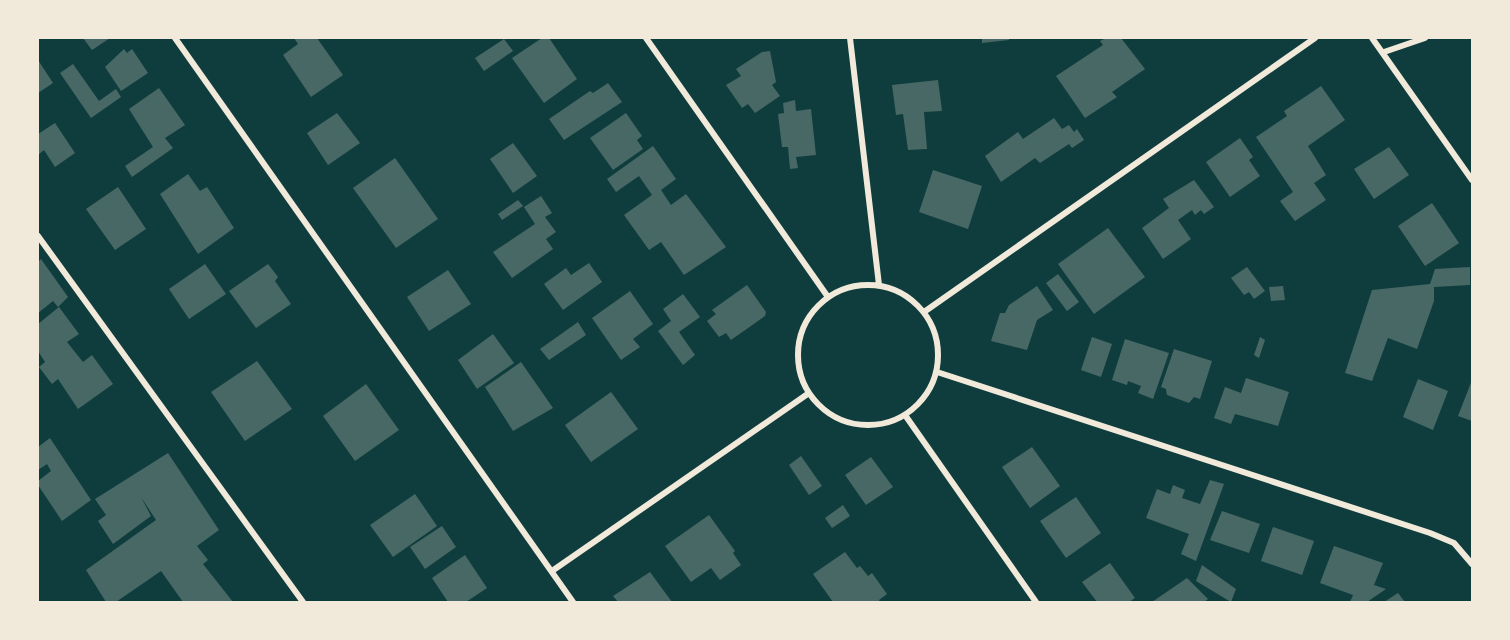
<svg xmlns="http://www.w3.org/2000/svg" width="1510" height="640" font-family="Ubuntu,sans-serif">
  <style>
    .building { fill: #486865 }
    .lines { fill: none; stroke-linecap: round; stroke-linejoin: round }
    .minor { stroke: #f1e9da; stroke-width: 6 }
  </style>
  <rect width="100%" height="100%" fill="#0f3d3e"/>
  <!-- building -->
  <path class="building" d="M83,38H110L92,50Z
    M294,38H317L343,75L311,97L283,55L298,44Z
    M542,38H549L577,79L544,103L512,58Z
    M982,38H1009V40L982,43Z
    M1106,38H1121L1145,69L1112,92L1117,97L1085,118L1056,76L1103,45L1100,41Z
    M504,39L513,51L484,71L475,58Z
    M124,49L127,53L132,49L148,73L121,91L105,67Z
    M770,51L776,82L772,85L780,96L755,113L748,104L742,108L726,85L741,76L736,69L762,52Z
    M38,60L53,83L38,93Z
    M73,64L99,101L116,89L121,97L91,118L60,73Z
    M938,80L942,111L924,112L927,149L908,150L903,114L896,115L892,85Z
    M608,83L622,102L564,140L549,119L590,91L593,93Z
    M1321,86L1345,120L1308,146L1326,175L1314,183L1326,200L1295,221L1280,201L1293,192L1256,137L1287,116L1284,111Z
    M159,88L185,125L165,138L173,148L132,177L125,166L153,147L129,109Z
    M795,100L796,111L811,109L816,155L796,157L798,168L790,169L788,147H782L778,114L784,113L783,103Z
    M337,113L360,143L328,165L307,133Z
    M626,113L642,136L637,140L643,149L613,170L590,138Z
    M1054,118L1062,129L1069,125L1074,132L1077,129L1084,140L1072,148L1069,144L1040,163L1035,158L1001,182L985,156L1018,132L1023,139Z
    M55,123L75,153L55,167L44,150L38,155V134Z
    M1240,138L1253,157L1249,160L1260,176L1230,197L1206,162Z
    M513,143L537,176L513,193L490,159Z
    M653,146L676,179L661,190L671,205L686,194L726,247L684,275L661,242L649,250L624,215L652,195L639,176L616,192L607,179Z
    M1389,147L1409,175L1374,199L1354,169Z
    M395,158L438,219L396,248L353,188Z
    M933,170L982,186L968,229L919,212Z
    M188,174L200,191L207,187L234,228L198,254L160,194Z
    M1194,180L1214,207L1204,214L1201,210L1195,215L1192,210L1178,220L1191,239L1163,259L1142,228L1169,208L1163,199Z
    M118,187L146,229L115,250L86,209Z
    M541,196L552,213L545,217L556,232L546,239L553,249L512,278L493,252L535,224L524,207Z
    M518,200L523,206L502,220L498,214Z
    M1432,203L1459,243L1425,266L1398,226Z
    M1108,228L1145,277L1094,314L1058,264Z
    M41,259L68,297L58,307L53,301L38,313V262Z
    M589,263L602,282L563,310L544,284L566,268L571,275Z
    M205,264L226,294L189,319L169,289Z
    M268,264L278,277L275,281L291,304L256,328L229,291Z
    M1247,267L1265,291L1254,299L1249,292L1244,295L1231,278Z
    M1470,267V285L1434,287V301L1417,349L1388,338L1372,381L1345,373L1372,290L1430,284L1435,269Z
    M448,270L471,304L429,331L407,297Z
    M1058,274L1079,302L1067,311L1046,283Z
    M747,285L766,312L765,316L731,340L726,333L719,337L707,321L716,314L712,310Z
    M1037,286L1053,310L1037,320L1027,350L991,341L1000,313H1005L1009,305Z
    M1283,286L1285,300L1271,301L1269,287Z
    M630,291L653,324L633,339L640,347L621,360L592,318Z
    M683,294L700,317L679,332L695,355L683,365L658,331L671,321L663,309Z
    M59,307L79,334L67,342L83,362L92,355L113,384L78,409L58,379L52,384L39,367L45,362L38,351V324Z
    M578,322L586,335L549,360L540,349Z
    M493,334L514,363L477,389L458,360Z
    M1092,337L1112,344L1101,377L1081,370Z
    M1260,337L1265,340L1259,358L1254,355Z
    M1125,339L1169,353L1153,399L1138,393L1141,386L1128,381L1127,385L1112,380Z
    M1174,349L1212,361L1200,399L1194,397L1189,403L1167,395L1166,389L1161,387Z
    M257,361L292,409L245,441L211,392Z
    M521,362L553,408L513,431L485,387Z
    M1246,378L1289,392L1278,426L1235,414L1231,424L1214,418L1225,387L1241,393Z
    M1418,379L1448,391L1433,430L1403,417Z
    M1472,380V421L1458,416Z
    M366,384L399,430L355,461L323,416Z
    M611,392L638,429L591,462L565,425Z
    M50,438L91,500L62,521L38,485V481L51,471L47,464L38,470V447Z
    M1032,447L1060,486L1030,508L1002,467Z
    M168,453L219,530L197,546L208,560L203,564L233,602H183L161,571L116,602H106L86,570L156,520L141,497L151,516L113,544L98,521L106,515L95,499Z
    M801,456L822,486L809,495L789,465Z
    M871,457L893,487L866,505L845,475Z
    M1210,480L1224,484L1196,561L1181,554L1189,534L1146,518L1157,489L1170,494L1173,485L1185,490L1182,498L1200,504Z
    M415,494L437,526L393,557L370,525Z
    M1076,497L1101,533L1066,558L1040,521Z
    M843,505L850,516L832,528L825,518Z
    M1222,511L1260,524L1249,553L1210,540Z
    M709,515L735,551L733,553L741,565L720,580L711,568L691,582L665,546Z
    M442,526L456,547L425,569L410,547Z
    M1273,527L1314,541L1302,575L1261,561Z
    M1334,546L1383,563L1374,585L1386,589L1367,602H1350L1353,595L1320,583Z
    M845,552L857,568L860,566L868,576L872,573L887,594L879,600L880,602H833L813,574Z
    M465,555L487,588L466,602H448L432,578Z
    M1110,563L1135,598L1129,602H1097L1082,582Z
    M1202,565L1236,589L1231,602L1196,581Z
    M650,572L672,602H618L613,596Z
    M1187,578L1208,599L1204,602H1152Z
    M1398,593L1405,602H1384Z"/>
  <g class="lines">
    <!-- minor -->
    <path class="minor" d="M175,38L573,602
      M646,38L828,297
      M850,38L879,285
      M1372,38L1472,180
      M1384,52L1425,38
      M38,236L303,602
      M798 355a70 70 0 1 1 140 0a70 70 0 1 1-140 0Z
      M924,312L1315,38
      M937,372L1430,533L1454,543L1472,564
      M905,415L1036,602
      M552,571L809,393"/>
  </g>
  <!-- border -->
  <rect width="1510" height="640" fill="none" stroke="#f1e9da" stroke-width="78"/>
</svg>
